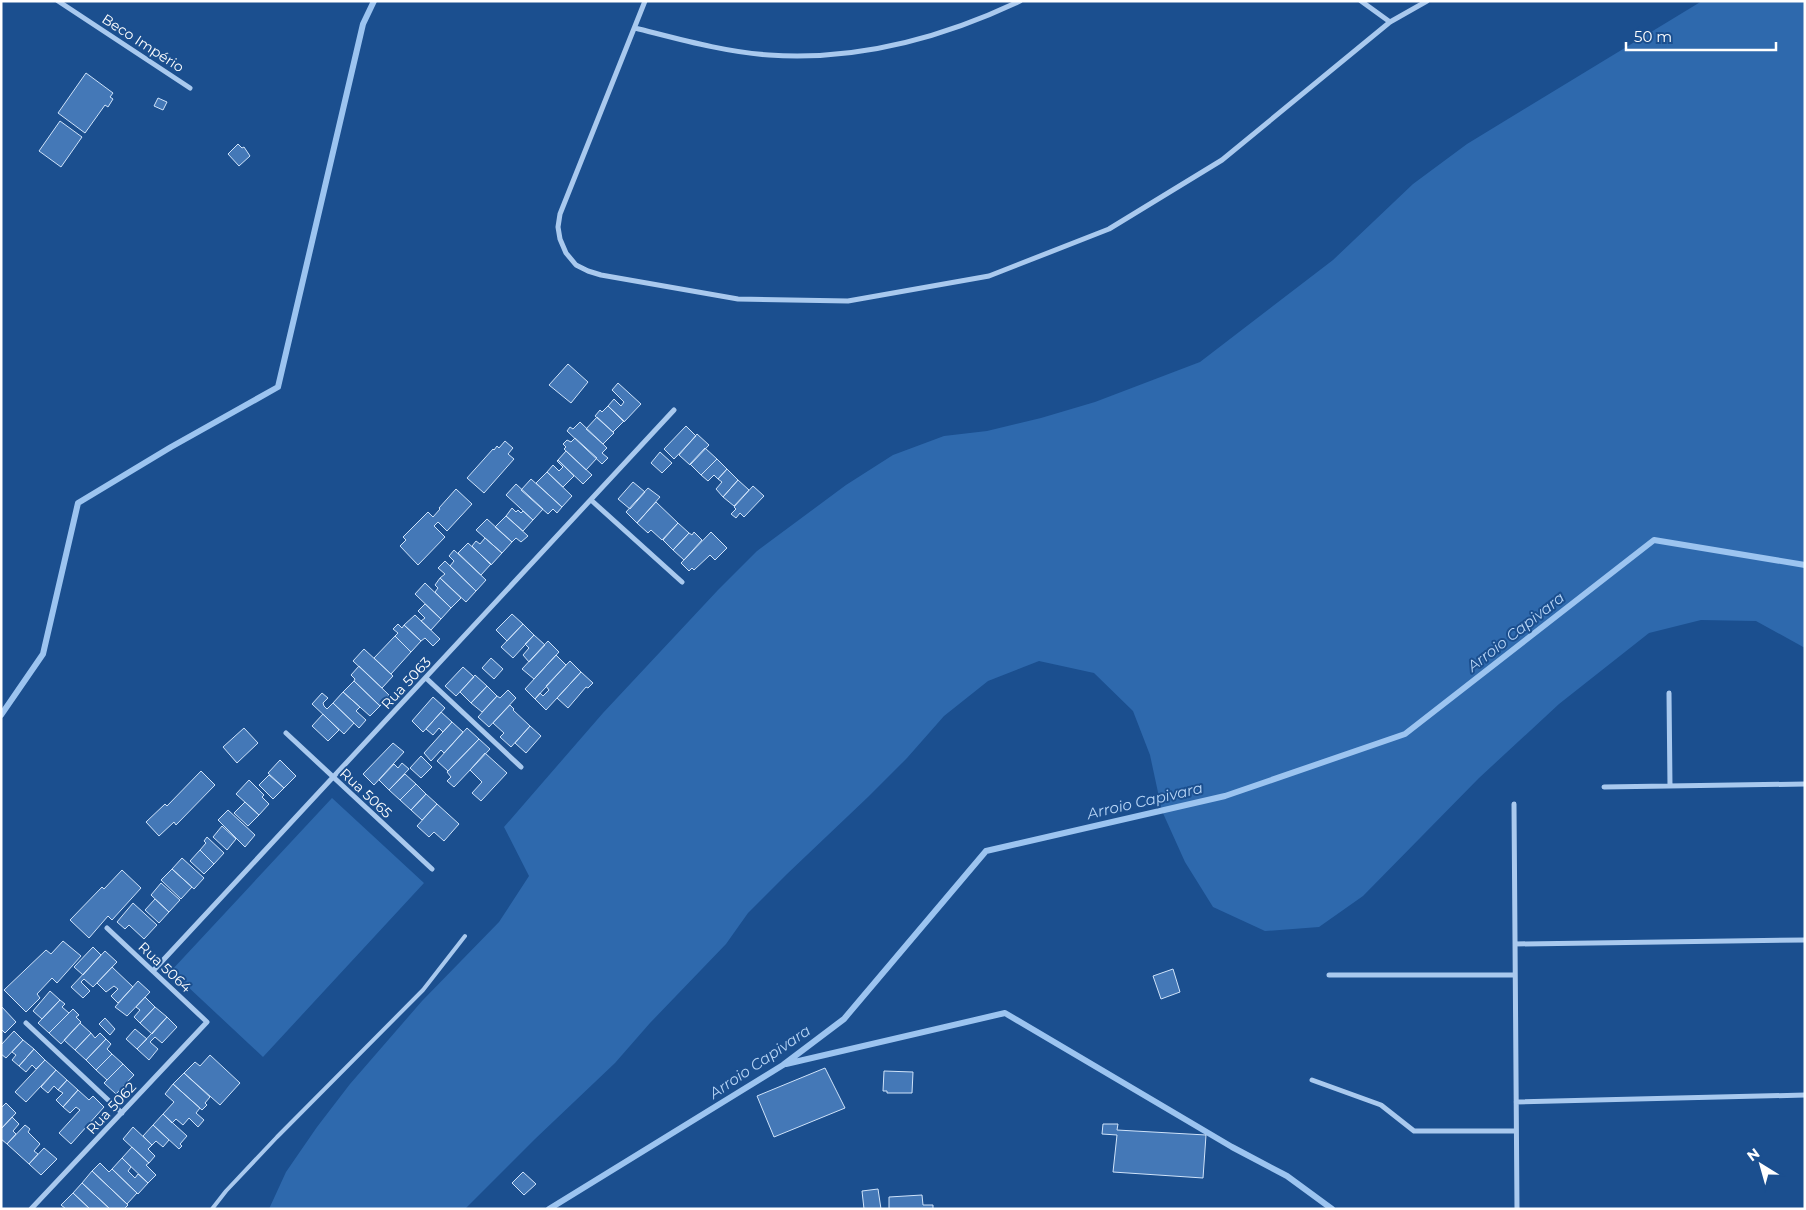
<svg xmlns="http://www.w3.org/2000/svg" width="1806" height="1210" font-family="Montserrat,sans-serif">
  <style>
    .green { fill: #2e69ad }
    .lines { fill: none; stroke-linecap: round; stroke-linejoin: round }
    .stream { stroke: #9cc4f0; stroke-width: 6 }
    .building { fill: #4478b7; stroke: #cfe3fa }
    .lane { stroke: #a9c9ee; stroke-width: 4 }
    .street { stroke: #a9c9ee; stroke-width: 5 }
    .labels { text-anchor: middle; stroke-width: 4; stroke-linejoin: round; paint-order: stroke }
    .street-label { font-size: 14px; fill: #fff; stroke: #1b4f8f }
    .water-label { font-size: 15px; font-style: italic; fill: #b5d3f5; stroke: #1b4f8f }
  </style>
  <rect width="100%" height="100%" fill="#1b4f8f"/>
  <!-- green -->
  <path class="green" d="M1702,1H1805V648L1756,621L1701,620L1649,633L1559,704L1479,778L1363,896L1319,927L1265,931L1213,907L1185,862L1162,811L1150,755L1133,711L1094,673L1039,661L988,681L944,716L907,758L868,797L787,874L748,913L726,944L650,1023L615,1063L535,1139L465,1209H269L286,1172L317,1127L350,1084L422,1001L499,922L529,876L504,827L603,713L718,590L757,551L846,485L893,455L944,436L987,431L1041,418L1095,402L1200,362L1333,260L1413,184L1467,144Z
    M332,798L424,883L263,1057L171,971Z"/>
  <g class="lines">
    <!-- stream -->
    <path class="stream" d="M1,715L43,654L78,503L171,447L278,387L363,24L374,1
      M786,1064L1005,1013L1232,1147L1287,1176L1332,1209
      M549,1209L783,1065L844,1019L986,851L1225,796L1405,734L1654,540L1805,565"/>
  </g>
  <!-- building -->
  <path class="building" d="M86,73L113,93L110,97L113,99L108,107L105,105L85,133L58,113Z
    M158,98L167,102L163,110L154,106Z
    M60,121L82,137L61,167L39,151Z
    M238,144L242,148L244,147L250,156L239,166L228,154Z
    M568,364L588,382L571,403L549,385Z
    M618,383L641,404L624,422L608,406L614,399L621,406L624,402L612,390Z
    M608,406L624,421L613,432L595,416L600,410L602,412Z
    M597,417L614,433L603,444L586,429Z
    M580,422L607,448L602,453L608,458L602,464L567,431L570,427L573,429Z
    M686,426L696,436L674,459L664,449Z
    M697,434L709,445L690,465L679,455Z
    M575,438L597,458L586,470L564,449L566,447L563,444L567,440L571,442Z
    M505,441L513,448L508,454L514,459L484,493L467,478L493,449L494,450L497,446L499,448Z
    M705,448L717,459L701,475L690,464Z
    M566,451L592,475L583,484L558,460Z
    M660,452L672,463L662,473L651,463Z
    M717,459L727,469L718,479L714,475L708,481L701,475Z
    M558,460L574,476L563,487L547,472L553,465L559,471L563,467L557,461Z
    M727,469L738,480L723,497L716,489L722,482L718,479Z
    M547,472L572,496L562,507L536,483Z
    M531,479L562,507L557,513L553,509L548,514L521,490Z
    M738,480L749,490L734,506L723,497Z
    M633,482L645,492L630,509L618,499Z
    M516,484L543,509L533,520L506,495Z
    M753,486L764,496L744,517L740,513L736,518L731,514L736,509L734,507Z
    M648,488L660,497L637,523L626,512Z
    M456,489L472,504L447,531L438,522L434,526L445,537L418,565L400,546L406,540L403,537L428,512L433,517L440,509L439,508Z
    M656,502L678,523L662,540L651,530L648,533L637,523Z
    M512,508L516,512L518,510L521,513L523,511L533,520L523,531L506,516Z
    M506,516L528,536L521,542L516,538L512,542L495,527Z
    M487,519L512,542L502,553L476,530Z
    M678,523L689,533L673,550L663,540Z
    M694,532L702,540L684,560L673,550L689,533L692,535Z
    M711,532L727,548L715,560L710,555L694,570L692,568L689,571L681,563Z
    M485,538L502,553L491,565L472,546L476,541L480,544Z
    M468,543L491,564L481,575L458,553Z
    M454,550L486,580L476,591L450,566L454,561L449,556Z
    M445,561L476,591L466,602L440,578L445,574L438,568Z
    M440,578L461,598L451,608L435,592L438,588L435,585Z
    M425,583L451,608L441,619L415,594Z
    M425,604L441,619L431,630L421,621L425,618L418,611Z
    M512,614L523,624L507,641L496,630Z
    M415,615L440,639L433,646L425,638L421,641L404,625Z
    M398,624L402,628L404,625L421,641L411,652L395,636L398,633L393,629Z
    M523,624L534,635L513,658L501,647Z
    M534,635L545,645L529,662L523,655L529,648L525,644Z
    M395,636L411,652L391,674L374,658Z
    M548,641L559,652L534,679L522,669Z
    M364,649L393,676L382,688L353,661Z
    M556,655L566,665L535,699L525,689Z
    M491,658L503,669L494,679L482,668Z
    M570,661L581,672L546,710L535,699L540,693L543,696L549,690L546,686Z
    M359,666L389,695L380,706L354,681L355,679L351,675Z
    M463,667L474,677L456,696L445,686Z
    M581,672L593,683L588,688L586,687L568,708L557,698Z
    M475,675L487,686L471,703L460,692Z
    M354,681L380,706L370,716L343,692Z
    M487,686L497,696L482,712L471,703Z
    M508,690L516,698L489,727L478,717L497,696L500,698Z
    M343,692L360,707L356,711L366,720L359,728L333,703Z
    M322,693L328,698L323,703L324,706L327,709L333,703L354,723L344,734L312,704Z
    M433,697L445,708L423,732L412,721Z
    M510,705L514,709L513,710L530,726L511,747L500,737L504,733L493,723Z
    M441,712L452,722L443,732L439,728L433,735L426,729Z
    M323,714L339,730L328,741L312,726Z
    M452,722L463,732L444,753L441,750L431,761L424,753Z
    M530,726L541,736L526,753L515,743Z
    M244,728L258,743L237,763L223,747Z
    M467,728L479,739L448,771L437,761Z
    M479,739L490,749L454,787L447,781L451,777L447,772Z
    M393,743L404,752L374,785L363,774Z
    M485,753L507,773L481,801L472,793L482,782L470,770Z
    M421,756L432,767L421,778L410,768Z
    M280,760L296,776L284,788L268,773Z
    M402,763L409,769L389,790L379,780L394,764L398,768Z
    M201,771L215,785L176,825L174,822L159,836L146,822L165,804L167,806Z
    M405,774L416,784L400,800L389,790Z
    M269,775L284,788L273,799L259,785Z
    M249,780L264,795L262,797L269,804L259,815L236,794Z
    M416,784L426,794L411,810L400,800Z
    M426,794L437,804L422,820L411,810Z
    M245,802L259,815L248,826L234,813Z
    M437,804L459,824L444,841L434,832L429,837L417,826Z
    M228,810L255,835L245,847L218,820Z
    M222,826L236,839L227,850L213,837Z
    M207,837L224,853L214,864L200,850L206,843L204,841Z
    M200,850L214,864L204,874L190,861Z
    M182,858L204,878L194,889L172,869Z
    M172,869L192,887L181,899L161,880Z
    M122,870L141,888L112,920L108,916L89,938L70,920L102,887L104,889Z
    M161,883L180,900L169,912L151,895Z
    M155,899L169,912L159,923L145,910Z
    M133,903L157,925L144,939L129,925L125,929L117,922Z
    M63,941L81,956L57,983L52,978L37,994L40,998L26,1012L4,990L46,950L51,954Z
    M93,947L101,955L83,975L74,967Z
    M105,951L117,962L93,987L84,979L81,982L90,991L83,998L71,987Z
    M112,967L133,987L118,1003L111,996L118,989L114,986L106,992L97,983Z
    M1173,969L1180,992L1161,999L1153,976Z
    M138,981L150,992L127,1016L115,1007Z
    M50,991L60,1000L42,1019L33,1011Z
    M145,997L155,1007L140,1023L134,1017L140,1010L136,1007Z
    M60,1000L65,1004L62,1007L69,1013L49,1033L38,1023Z
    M1,1006L16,1022L5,1033L1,1029Z
    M155,1007L167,1017L152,1034L140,1023Z
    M73,1009L79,1015L76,1017L81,1022L61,1044L49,1033Z
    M167,1017L177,1027L162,1043L155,1037L150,1042L158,1049L149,1060L137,1049Z
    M105,1018L115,1029L110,1035L99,1024Z
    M80,1023L91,1033L75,1050L64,1040Z
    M135,1029L147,1039L137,1049L126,1039Z
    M14,1031L23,1040L6,1058L1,1054V1045Z
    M91,1033L95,1038L100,1033L106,1039L86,1060L75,1050Z
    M106,1039L111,1044L107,1049L112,1054L96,1070L86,1060Z
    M23,1040L34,1049L19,1066L12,1060L16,1055L12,1052Z
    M34,1049L45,1060L36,1069L32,1065L26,1072L19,1066Z
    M112,1054L123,1064L107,1080L96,1070Z
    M210,1055L240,1083L220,1105L184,1073L195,1062L200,1066Z
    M45,1060L56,1070L26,1102L15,1092Z
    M123,1064L134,1075L116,1094L104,1083Z
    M825,1068L845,1108L774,1137L757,1096Z
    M56,1070L67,1080L58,1090L54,1086L48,1093L41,1087Z
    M884,1071L913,1072L912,1093H887V1091H883Z
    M184,1073L210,1097L205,1103L207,1105L202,1110L173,1084Z
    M67,1080L78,1090L63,1107L56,1100L63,1093L58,1090Z
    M173,1084L200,1108L196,1113L204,1120L198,1127L189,1118L183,1125L176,1119L172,1123L163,1114L174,1102L165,1094Z
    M78,1090L89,1100L93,1096L104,1107L71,1144L59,1133L80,1110L76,1107L70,1113L63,1107Z
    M6,1103L16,1113L1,1129V1108Z
    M163,1114L187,1136L180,1144L182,1146L179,1149L153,1125Z
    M12,1117L19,1124L13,1131L16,1134L7,1144L1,1139V1129Z
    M1103,1124H1118L1117,1130L1206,1135L1203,1178L1113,1172L1117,1135L1102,1134Z
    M25,1125L30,1129L28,1132L40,1144L34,1151L38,1154L29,1164L7,1144Z
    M153,1125L169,1140L163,1147L156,1141L152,1145L143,1136Z
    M133,1127L152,1145L148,1149L155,1156L149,1163L123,1139Z
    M132,1147L149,1163L146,1165L156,1175L148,1183L122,1158Z
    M44,1148L57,1159L41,1175L29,1164Z
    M122,1158L131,1167L128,1171L135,1178L138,1174L148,1183L138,1194L112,1169Z
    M100,1163L109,1172L112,1169L137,1193L127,1204L92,1171Z
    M92,1171L128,1205L124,1209H110L82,1183Z
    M523,1172L536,1184L524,1195L512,1183Z
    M82,1183L110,1209H90L73,1193Z
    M878,1189L881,1209H864L862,1191Z
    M73,1193L90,1209H66L61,1205Z
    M922,1195L923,1205H933V1209H889V1197Z"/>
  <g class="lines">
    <!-- lane -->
    <path class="lane" d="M212,1209L226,1191L277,1137L423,990L465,936"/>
    <!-- street -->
    <path class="street" d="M58,1L190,88
      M645,1L560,214L558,227L560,239L566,253L576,265L588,271L601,275L738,299L848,301L989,276L1109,229L1222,160L1390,22L1427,1
      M1361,1L1390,22
      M635,28C679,39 724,52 769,55C856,61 942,38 1020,1
      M591,500L682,582
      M426,678L521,767
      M1669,693L1670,786
      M286,733L432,869
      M1604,787L1805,784
      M1514,804L1517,1209
      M1515,944L1805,940
      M153,971L674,410
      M1329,975H1515
      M26,1023L122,1113
      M1312,1080L1381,1105L1414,1131H1516
      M1516,1102L1805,1095
      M31,1209L207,1022L107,928"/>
  </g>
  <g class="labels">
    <!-- street labels -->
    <g class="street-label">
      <text transform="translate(143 43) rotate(33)" y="5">Beco Império</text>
      <text transform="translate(406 683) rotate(-47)" y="5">Rua 5063</text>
      <text transform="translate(366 793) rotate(43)" y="5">Rua 5065</text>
      <text transform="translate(165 967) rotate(43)" y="5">Rua 5064</text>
      <text transform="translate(111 1108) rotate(-47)" y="5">Rua 5062</text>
    </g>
    <!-- water labels -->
    <g class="water-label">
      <text transform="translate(1516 632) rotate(-38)" y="5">Arroio Capivara</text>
      <text transform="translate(1145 801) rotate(-13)" y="5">Arroio Capivara</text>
      <text transform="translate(760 1062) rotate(-34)" y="5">Arroio Capivara</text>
    </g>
  </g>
  <!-- border -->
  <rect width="1806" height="1210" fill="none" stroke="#ffffff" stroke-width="5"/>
  <!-- north arrow -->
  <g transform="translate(1761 1165) rotate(323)" stroke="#1b4f8f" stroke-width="4" paint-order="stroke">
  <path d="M0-4L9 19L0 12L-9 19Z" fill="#ffffff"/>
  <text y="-8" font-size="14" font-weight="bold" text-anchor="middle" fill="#ffffff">N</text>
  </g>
  <!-- scale -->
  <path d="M1626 42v8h150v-8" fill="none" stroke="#ffffff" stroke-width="2.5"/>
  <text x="1634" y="42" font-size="15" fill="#ffffff" stroke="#1b4f8f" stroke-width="4" paint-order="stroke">50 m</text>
</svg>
